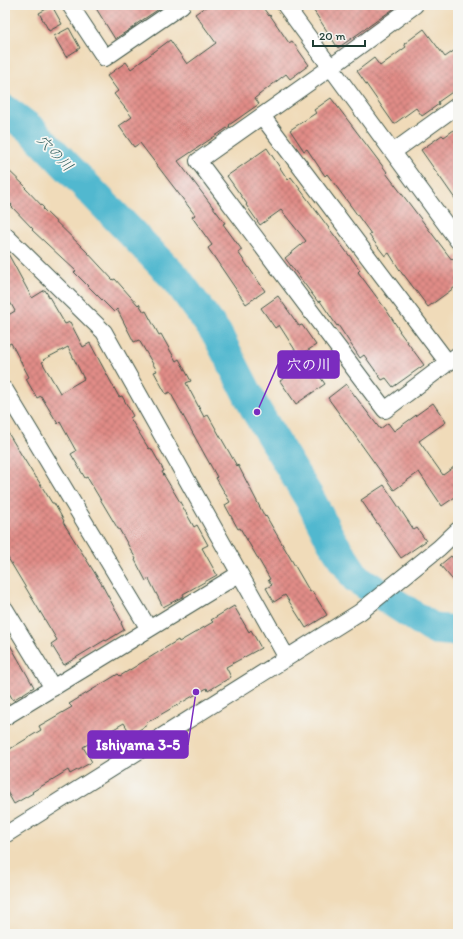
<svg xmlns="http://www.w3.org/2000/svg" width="463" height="939" font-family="Itim,'Klee One',sans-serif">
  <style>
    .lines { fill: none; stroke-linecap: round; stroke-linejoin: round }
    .river { stroke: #51b8cf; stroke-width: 31 }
    .building { fill: url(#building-cross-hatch); fill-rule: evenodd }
    .minor-casing { stroke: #3e5548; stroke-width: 18 }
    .minor { stroke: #fff; stroke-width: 16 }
    .labels { text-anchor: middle; stroke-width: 3.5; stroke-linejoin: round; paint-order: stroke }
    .water-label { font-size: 15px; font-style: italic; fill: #2c5c5b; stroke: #f6f6f2 }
    .leader { fill: none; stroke: #7b2cbf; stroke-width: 1.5 }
    .callout-dot { fill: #7b2cbf; stroke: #f6f6f2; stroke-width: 1.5 }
    .callout { fill: #7b2cbf; stroke: #7b2cbf; stroke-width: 1.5 }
    .callout-label { font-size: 15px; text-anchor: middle; font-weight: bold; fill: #fff }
  </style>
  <defs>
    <pattern id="building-cross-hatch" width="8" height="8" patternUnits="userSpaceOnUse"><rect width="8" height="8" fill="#e18c87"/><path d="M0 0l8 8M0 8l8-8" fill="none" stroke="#b6746f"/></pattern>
  </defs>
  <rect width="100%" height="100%" fill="#f6f6f2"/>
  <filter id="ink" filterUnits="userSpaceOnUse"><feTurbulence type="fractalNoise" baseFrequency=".025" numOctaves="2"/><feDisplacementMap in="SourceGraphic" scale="8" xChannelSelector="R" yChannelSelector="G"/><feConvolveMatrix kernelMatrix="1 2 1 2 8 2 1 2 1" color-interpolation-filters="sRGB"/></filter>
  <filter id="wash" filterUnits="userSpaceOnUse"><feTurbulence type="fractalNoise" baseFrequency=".012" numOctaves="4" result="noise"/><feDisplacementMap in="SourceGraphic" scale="16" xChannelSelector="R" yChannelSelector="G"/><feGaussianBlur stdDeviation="0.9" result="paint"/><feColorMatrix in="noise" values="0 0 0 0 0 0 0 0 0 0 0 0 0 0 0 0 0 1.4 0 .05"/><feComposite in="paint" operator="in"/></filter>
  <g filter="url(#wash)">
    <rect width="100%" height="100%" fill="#f0dbb9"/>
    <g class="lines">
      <!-- river -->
      <path class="river" d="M5,110L33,131L178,281L217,334L257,412L311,501L330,538L356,578L434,629L458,631"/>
    </g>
    <g id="blocks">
      <!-- building -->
      <path class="building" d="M94,5H165L135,25V26L115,39Z
        M208,5H261L269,16L270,15L289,43L292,41L309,65L290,79L286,74L255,98L259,104L229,125L230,126L178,161L225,223L223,224L242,250L238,252L265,291L246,304L208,248L212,245L192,217L195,215L140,143L134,147L119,126L132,117L114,94L118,91L107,76L126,62L131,69L170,40L187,64L216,43L195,14Z
        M310,5H399L338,48Z
        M52,6L62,24L49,31L39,13Z
        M69,28L80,48L66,57L54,36Z
        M424,29L445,57L458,48V88L438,102L439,104L422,116L416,108L394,124L357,71L374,58L380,66L406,47L404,44Z
        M331,98L375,156L387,172L386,173L452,260L458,255V285L428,307L404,275H403L389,253L385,256L369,235L371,234L353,209L327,174L325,176L307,149L304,151L290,130L316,113L314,110Z
        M458,127V203L421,150L442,135L444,137Z
        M267,148L288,180L291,177L360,270L358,272L387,311L400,331H399L424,365L393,387L386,378L382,380L364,355L360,358L338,325L337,326L320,301L318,302L285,258L306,241L281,210L260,225L246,205L247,204L227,176Z
        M5,167L26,187L25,188L44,208L43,209L87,252L113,280L115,279L138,305L139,304L144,312L146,311L159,335L161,334L176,361L179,359L191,381L186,383L204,417L208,415L237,466L238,465L265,517L266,516L310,592L312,591L327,615L306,628L285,595L274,602L266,588L272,585L268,580L270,579L240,528L238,529L225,505L230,502L216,478L217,477L170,392L166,394L154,372L157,371L139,340L134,342L117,309L114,312L74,272L76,271L32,230L33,229L11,206L12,205L5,198Z
        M5,248L32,298L45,290L65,324L70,322L83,347L90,343L119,397L122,396L133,416L130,418L149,449L151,448L164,471L162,472L180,502L194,527L197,525L208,545L202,548L217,575L183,594L184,596L163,607L149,579L146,581L135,560L136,559L119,529H118L87,477L85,478L71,454L76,451L60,422L58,424L41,396L37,398L26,379L29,377L11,343L5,346V317L15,311L5,293ZM68,347L84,379L60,393L42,362L44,361L43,360Z
        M278,296L299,326L302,325L316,345L299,356L279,325L275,328L261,308Z
        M309,361L325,384L296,404L280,381Z
        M346,384L380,429L388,423L394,431L433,403L446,422L419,441L443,475L458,464V495L442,506L419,472L394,490L328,398Z
        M5,428L35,477H36L52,503H54L64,521L63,522L101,583L122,622L121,623L124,630L106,641L105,640L64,665L51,644L57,640L5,553Z
        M384,485L414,530L417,528L426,541L401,558L361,500Z
        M451,556L458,564V586L440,565Z
        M234,606L249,632L251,630L261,648L226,667L231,677L208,691L207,688L146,723L147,725L131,735L124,723L83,747L92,762L70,774L68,770L32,792L33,793L14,804L5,788V752L41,730L39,726L72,707L69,704L118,674L120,676L178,640L179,642L213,622L211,620Z
        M5,636L34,687L13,700L5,686Z"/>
    </g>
  </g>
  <g filter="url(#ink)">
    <use href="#blocks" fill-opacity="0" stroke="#3e5548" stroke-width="1"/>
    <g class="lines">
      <defs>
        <path id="minor" d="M70,5L105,58L182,5
          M285,5L458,241
          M415,5L331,67L198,161L385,410L458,355
          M262,116L448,363
          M393,152L458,105
          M5,235L104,332L287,658
          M5,390L149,629
          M5,609L53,688
          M5,717L239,574
          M5,835L360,612L439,548L458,530"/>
      </defs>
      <!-- minor casing -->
      <use href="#minor" class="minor-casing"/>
      <!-- minor -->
      <use href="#minor" class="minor"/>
    </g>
  </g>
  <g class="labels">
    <!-- water labels -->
    <g class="water-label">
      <text transform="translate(55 153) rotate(46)" y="5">穴の川</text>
    </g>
  </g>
  <!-- callouts -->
  <path class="leader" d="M257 412L278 364M196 692L188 745"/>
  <g class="callout-dot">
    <circle cx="257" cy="412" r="4"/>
    <circle cx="196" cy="692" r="4"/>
  </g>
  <g class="callout">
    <rect x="278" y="351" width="61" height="27" rx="4"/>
    <rect x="88" y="731" width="100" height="27" rx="4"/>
  </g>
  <g class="callout-label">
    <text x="309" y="370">穴の川</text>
    <text x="138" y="750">Ishiyama 3-5</text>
  </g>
  <!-- margin -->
  <rect width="463" height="939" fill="none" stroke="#f6f6f2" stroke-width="20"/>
  <!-- scale -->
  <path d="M313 40v6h52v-6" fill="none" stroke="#1f3d34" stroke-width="2"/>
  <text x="319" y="40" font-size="12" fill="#1f3d34" stroke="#f6f6f2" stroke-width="3" paint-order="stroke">20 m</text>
</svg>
